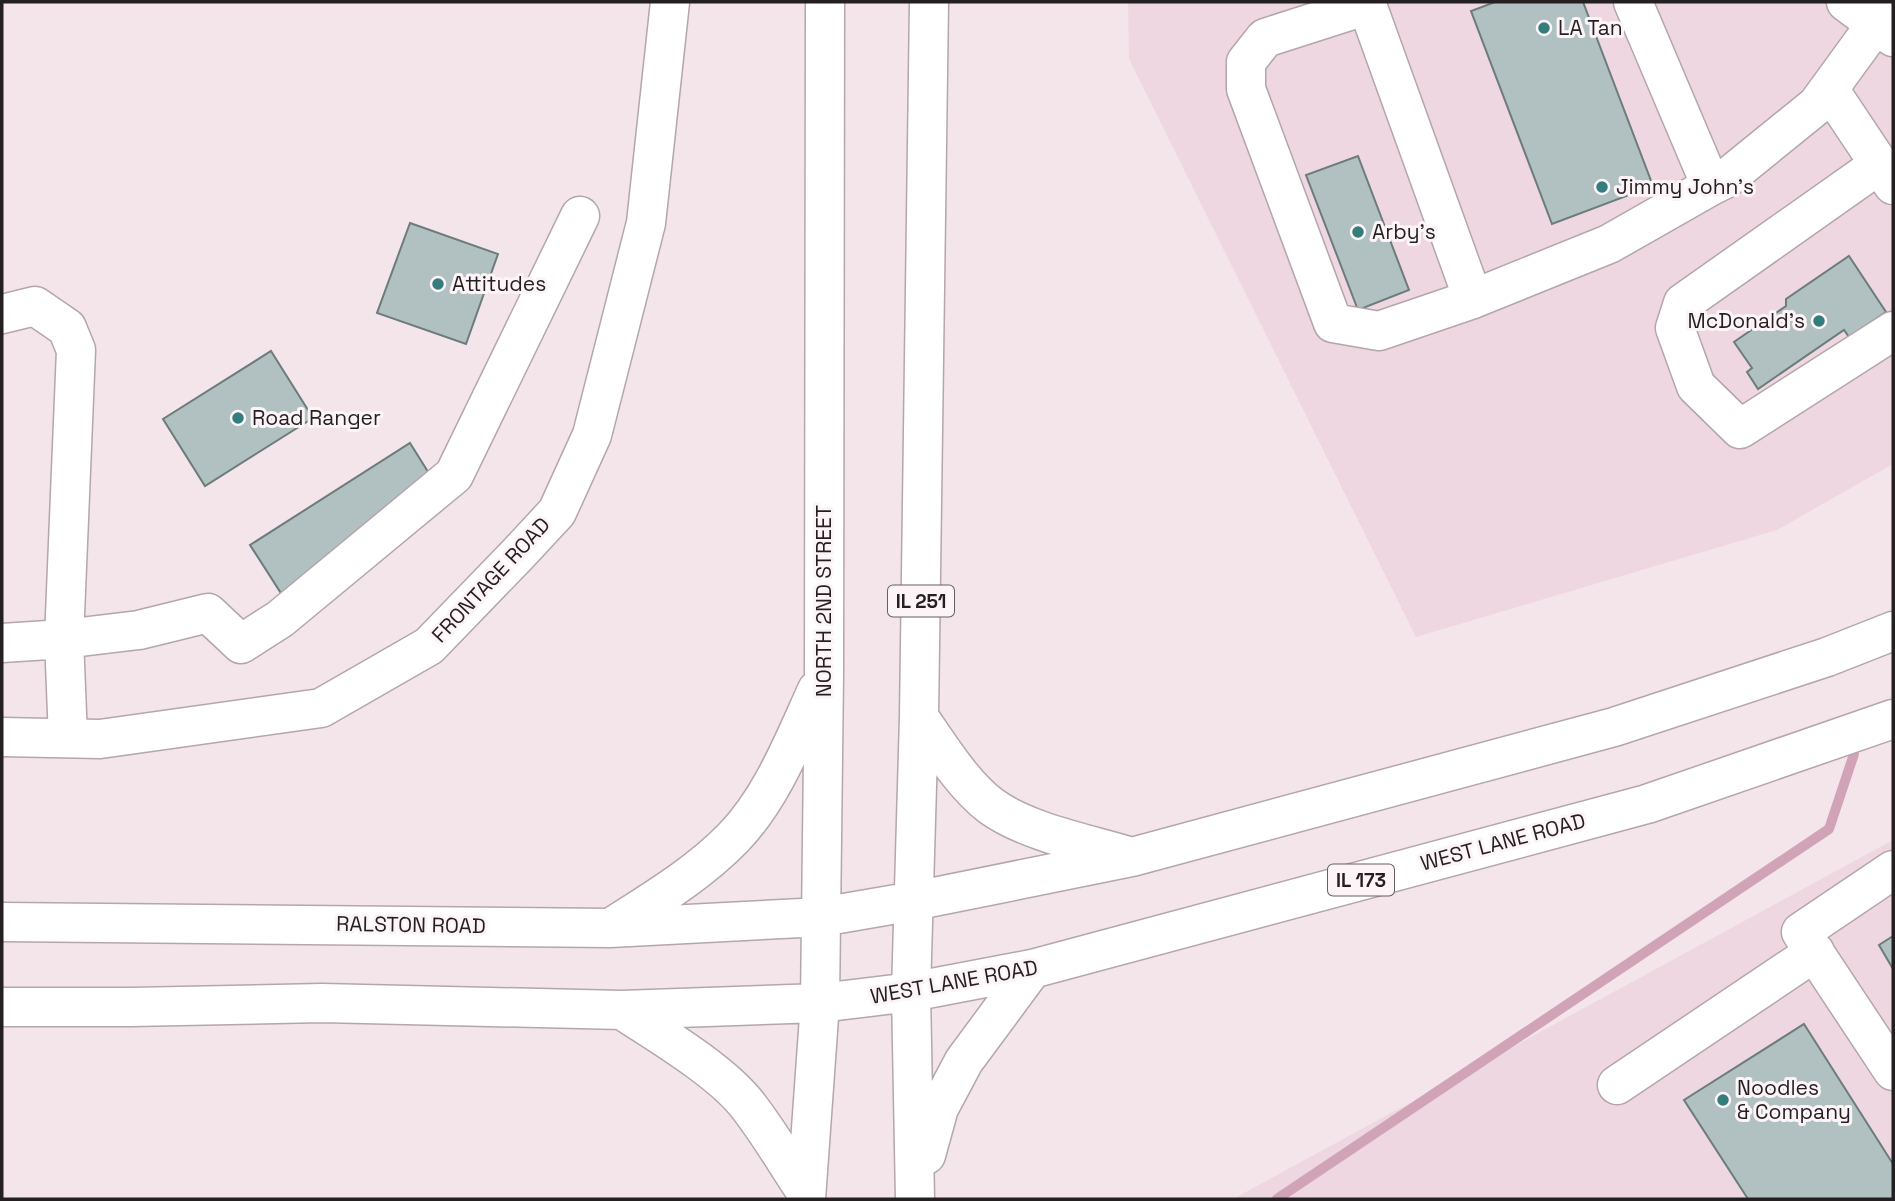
<svg xmlns="http://www.w3.org/2000/svg" width="1895" height="1201" font-family="'Space Grotesk',sans-serif">
  <style>
    .built { fill: #eed7e1 }
    .lines { fill: none; stroke-linecap: round; stroke-linejoin: round }
    .stream { stroke: #d0a3b7; stroke-width: 10 }
    .building { fill: #b1c1c1; stroke: #6c7c7b; stroke-width: 2 }
    .minor-casing { stroke: #b4a6ab; stroke-width: 41 }
    .major-casing { stroke: #b4a6ab; stroke-width: 41 }
    .minor { stroke: #fff; stroke-width: 38 }
    .major { stroke: #fff; stroke-width: 38 }
    .poi-dot { fill: #347d7d; stroke: #fdf4f8; stroke-width: 2.5 }
    .labels { text-anchor: middle; stroke-width: 6; stroke-linejoin: round; paint-order: stroke }
    .shield { fill: #fdf4f8; stroke: #655f62; stroke-width: 2 }
    .shield-label { font-size: 19px; font-weight: bold; fill: #241f21 }
    .poi-label { font-size: 21px; fill: #241f21; stroke: #fdf4f8; text-anchor: start }
    .street-label { font-size: 21px; fill: #241f21; stroke: #fdf4f8 }
  </style>
  <rect width="100%" height="100%" fill="#f4e5eb"/>
  <!-- built -->
  <path class="built" d="M1128,2H1893V464L1777,530L1416,637L1129,59Z
    M1893,840V1199H1233Z"/>
  <g class="lines">
    <!-- stream -->
    <path class="stream" d="M1277,1199L1829,829L1854,754"/>
  </g>
  <!-- building -->
  <path class="building" d="M1495,2H1583L1653,186L1552,224L1471,11Z
    M1358,156L1409,290L1358,310L1306,175Z
    M410,223L498,254L466,344L377,313Z
    M1849,256L1886,312L1849,337L1844,330L1758,389L1747,372L1752,368L1734,342L1786,306V299Z
    M271,351L313,418L205,486L163,419Z
    M410,443L445,499L286,601L250,545Z
    M1893,936V969L1879,945Z
    M1804,1024L1893,1164V1199H1748L1684,1100Z"/>
  <g class="lines">
    <defs>
      <path id="minor" d="M1366,2L1473,299
        M1633,2L1711,186
        M1846,2L1893,37
        M1368,5L1265,38L1246,62V89L1333,323L1379,331L1473,299L1609,244L1711,186L1727,178L1817,105L1876,24L1889,2
        M1829,89L1893,185
        M1880,164L1683,303L1675,328L1696,386L1740,429L1893,331
        M2,314L35,306L67,328L76,350L64,639L68,738
        M2,643L64,639L139,630L208,613L241,644L280,619L454,475L580,216
        M2,737L100,739L321,708L429,646L518,554L557,512L592,435L646,223L670,2
        M1893,870L1801,932L1893,1071
        M1617,1085L1815,952"/>
      <path id="major" d="M919,717C939,746 963,785 991,806C1027,832 1085,843 1128,856
        M2,922L610,928L821,917L914,901L1132,857L1614,727L1827,657L1893,631
        M612,927C654,900 698,874 733,838C772,798 794,740 817,690
        M2,1007H131L322,1003L622,1010L820,1003L911,992L1032,969L1647,804L1893,719
        M622,1010C659,1034 723,1072 749,1107C770,1134 787,1164 806,1192
        M926,1155L939,1108L964,1061L1032,969
        M806,1199L820,1003L824,675L825,2
        M915,1199L911,992L919,717L929,2"/>
    </defs>
    <!-- minor casing -->
    <use href="#minor" class="minor-casing"/>
    <!-- major casing -->
    <use href="#major" class="major-casing"/>
    <!-- minor -->
    <use href="#minor" class="minor"/>
    <!-- major -->
    <use href="#major" class="major"/>
  </g>
  <!-- markers -->
  <g class="poi-dot">
    <circle cx="1544" cy="28" r="7"/>
    <circle cx="1602" cy="187" r="7"/>
    <circle cx="1358" cy="232" r="7"/>
    <circle cx="438" cy="284" r="7"/>
    <circle cx="1819" cy="321" r="7"/>
    <circle cx="238" cy="418" r="7"/>
    <circle cx="1723" cy="1100" r="7"/>
  </g>
  <g class="labels">
    <!-- shield labels -->
    <g class="shield">
      <rect x="888" y="585.5" width="66" height="31" rx="5"/>
      <rect x="1328" y="864.5" width="66" height="31" rx="5"/>
    </g>
    <g class="shield-label">
      <text x="921" y="608">IL 251</text>
      <text x="1361" y="887">IL 173</text>
    </g>
    <!-- poi labels -->
    <g class="poi-label">
      <text x="1558" y="35">LA Tan</text>
      <text x="1616" y="194">Jimmy John's</text>
      <text x="1372" y="239">Arby's</text>
      <text x="452" y="291">Attitudes</text>
      <text x="1805" y="328" text-anchor="end">McDonald's</text>
      <text x="252" y="425">Road Ranger</text>
      <text x="1737" y="1095">Noodles<tspan x="1737" dy="24">&amp; Company</tspan></text>
    </g>
    <!-- street labels -->
    <g class="street-label">
      <text transform="translate(491 580) rotate(-47)" y="7">FRONTAGE ROAD</text>
      <text transform="translate(824 601) rotate(-90)" y="7">NORTH 2ND STREET</text>
      <text transform="translate(1503 842) rotate(-15)" y="7">WEST LANE ROAD</text>
      <text transform="translate(411 925) rotate(1)" y="7">RALSTON ROAD</text>
      <text transform="translate(954 982) rotate(-10)" y="7">WEST LANE ROAD</text>
    </g>
  </g>
  <!-- border -->
  <rect width="1895" height="1201" fill="none" stroke="#241f21" stroke-width="7"/>
</svg>
